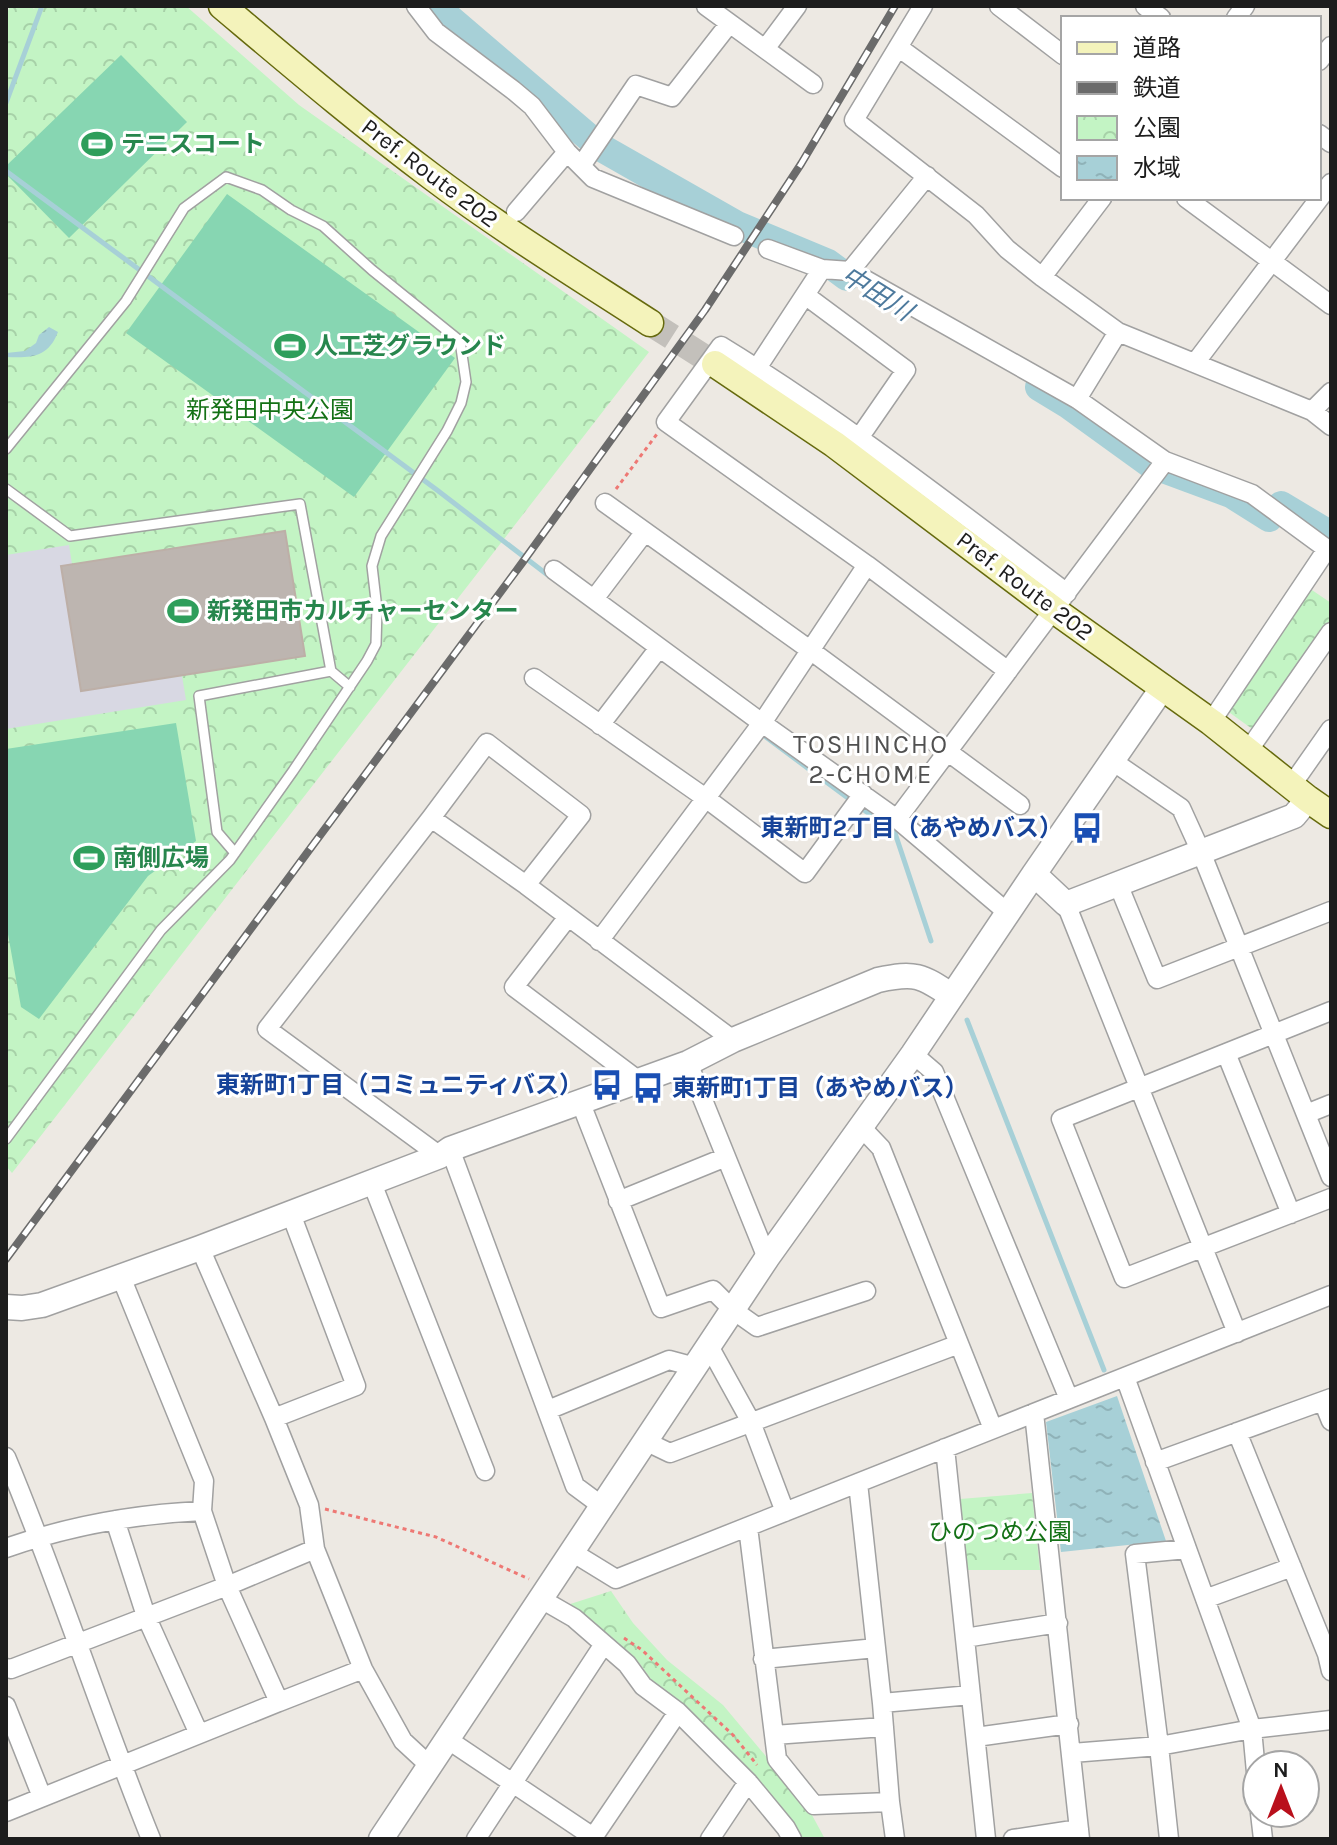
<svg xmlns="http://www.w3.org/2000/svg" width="1337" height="1845" font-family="Karla,'Noto Sans JP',sans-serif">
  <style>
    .park { fill: url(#park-crowns) }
    .pitch { fill: #87d6b2 }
    .plaza { fill: #d8d8e3 }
    .water { fill: url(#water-ripples) }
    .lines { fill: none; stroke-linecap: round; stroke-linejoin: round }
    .stream { stroke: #a7d0d7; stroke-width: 5 }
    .river { stroke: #a7d0d7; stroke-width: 28 }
    .building { fill: #bdb5b0; stroke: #bdafa7; stroke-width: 2 }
    .secondary-tunnel { stroke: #c3c0bb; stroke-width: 26; stroke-dasharray: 26 13; stroke-linecap: butt }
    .service-casing { stroke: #a1a1a1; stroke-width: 12 }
    .minor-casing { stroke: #a1a1a1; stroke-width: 21 }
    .tertiary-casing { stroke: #a1a1a1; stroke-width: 27 }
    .secondary-casing { stroke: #666a0e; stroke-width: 29 }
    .path { stroke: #ee7874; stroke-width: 3; stroke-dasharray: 4 4; stroke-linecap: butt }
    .service { stroke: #fff; stroke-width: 9 }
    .minor { stroke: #fff; stroke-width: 18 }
    .tertiary { stroke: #fff; stroke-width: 24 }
    .secondary { stroke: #f4f3bb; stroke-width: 26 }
    .rail-casing { stroke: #6b6b6b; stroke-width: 8 }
    .rail { stroke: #fff; stroke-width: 5; stroke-dasharray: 15; stroke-linecap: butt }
    .labels { text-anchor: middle; stroke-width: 6; stroke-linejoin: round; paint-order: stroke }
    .leisure-label { font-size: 24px; font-weight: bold; fill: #27864d; stroke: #fff; text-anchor: start }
    .street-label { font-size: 24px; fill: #1d1d1d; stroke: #fff }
    .park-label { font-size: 24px; fill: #147116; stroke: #fff }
    .transit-label { font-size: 24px; font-weight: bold; fill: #164399; stroke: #fff; text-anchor: end }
    .water-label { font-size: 26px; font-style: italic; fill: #4e7a9d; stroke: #fff }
    .neighbourhood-label { font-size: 26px; letter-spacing: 2px; fill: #505050; stroke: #fff }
  </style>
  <defs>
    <pattern id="park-crowns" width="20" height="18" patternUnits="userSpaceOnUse" patternTransform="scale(2)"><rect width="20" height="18" fill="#c3f4c4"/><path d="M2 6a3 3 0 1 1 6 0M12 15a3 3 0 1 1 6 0" fill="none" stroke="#a7d1a8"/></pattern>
    <pattern id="water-ripples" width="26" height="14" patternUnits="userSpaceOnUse" patternTransform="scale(2)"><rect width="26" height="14" fill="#a7d0d7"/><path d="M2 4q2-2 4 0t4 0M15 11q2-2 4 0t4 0" fill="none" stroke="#8fb2b8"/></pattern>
  </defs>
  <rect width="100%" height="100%" fill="#ede9e3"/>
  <!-- park -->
  <path class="park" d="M10,6H31L34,9L36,6H186L299,105L649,352L12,1173L6,1166V16Z
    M1309,588L1331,603V623L1255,731L1226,710Z
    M1032,1493L1040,1570H967L960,1499Z
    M611,1591L633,1623L667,1660L723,1705L806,1804L825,1839H797L776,1803L729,1749L655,1685L640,1664L610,1639L564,1606Z"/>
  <!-- pitch -->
  <path class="pitch" d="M121,55L187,122L69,238L6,174V166Z
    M227,194L455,358L354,497L126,333Z
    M176,723L196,841L148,876L39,1019L21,1007L6,923V749Z"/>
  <!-- plaza -->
  <path class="plaza" d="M69,545L72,564L61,567L81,691L182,676L186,700L6,729V555Z"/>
  <!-- water -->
  <path class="water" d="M49,327L58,332C48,358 31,358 6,357V353L25,351L36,343L39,335Z
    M1117,1396L1166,1541L1061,1552L1046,1422Z"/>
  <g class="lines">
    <!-- stream -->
    <path class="stream" d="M6,103L42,6
      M6,171L437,490L549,576
      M759,732L895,833L931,941
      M967,1020L1104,1370"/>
    <!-- river -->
    <path class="river" d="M435,6L600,147L737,225L828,263L847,277
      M1039,387L1067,404L1150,464L1231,494L1269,518L1281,505L1331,535"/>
  </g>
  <!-- building -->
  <path class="building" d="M285,531L305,656L81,691L61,566Z"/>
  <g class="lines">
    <!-- secondary-tunnel -->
    <path class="secondary-tunnel" d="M650,323L715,364"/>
    <defs>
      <path id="service" d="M6,449L126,301L184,208L226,177L262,190L291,210L323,226L372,270L460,341L466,382L461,403L447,431L381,536L372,566L377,609L376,644L367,661L293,771L230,860L161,930L6,1139
        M6,489L70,536L300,504L331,671L199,696L217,832L235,853
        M331,671L350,687"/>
      <path id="minor" d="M416,6L436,32L513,90L532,106L567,152L593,178L734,236
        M706,6L813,84
        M923,6L854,120L976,215L1007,249L1042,277L1118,332L1312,411L1331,426
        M999,6L1063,55
        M1145,6L1161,18
        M1236,18L1245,6
        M898,47L1063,168
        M765,49L797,6
        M1319,61L1331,46
        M1319,134L1331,143
        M581,166L636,85L672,97L729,24
        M1186,198L1331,305
        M516,212L567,152
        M768,249L822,269L850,271L1077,399L1165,461L1252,494L1331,552
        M850,271L927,176
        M1042,277L1102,198
        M805,295L906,370L859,438
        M1195,363L1331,183
        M757,368L822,269
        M1077,399L1118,332
        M1312,411L1331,392
        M605,503L810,650L1020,805
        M554,570L762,723L897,819L1008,913
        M594,599L644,533
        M1008,671L867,565L666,422L721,346C842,420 954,508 1067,593
        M534,678L707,799L805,873L863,794
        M1211,722L1327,549
        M600,725L659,648
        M1248,751L1331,632
        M1111,760L1181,808L1201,852L1331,1177
        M1291,786L1331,729
        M431,818L526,885L733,1040
        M897,819L1165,461
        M1118,884L1157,979L1331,911
        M1066,904L1237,1333
        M568,917L514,987L639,1081
        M599,941L762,723L867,565
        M1331,1011L1061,1119L1124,1278L1331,1198
        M1226,1053L1291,1214
        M913,1054L934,1072L1069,1399
        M688,1063L767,1258
        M580,1101L661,1308L713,1290L733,1310L757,1327L866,1291
        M1306,1114L1331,1104
        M861,1127L881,1148L993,1429
        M450,1149L575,1486L602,1506
        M440,1156L267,1029L431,818L487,743L581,815L526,885
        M372,1183L485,1471
        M618,1201L726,1157
        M200,1248L274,1418L309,1505L315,1549L363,1669L403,1741L430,1766
        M121,1277L204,1481L202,1511
        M709,1346L751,1422L785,1512
        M1125,1377L1252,1729L1257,1783
        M1323,1401L1331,1421
        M548,1410L669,1360L695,1367
        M1034,1413L1080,1839
        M274,1418L356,1386L291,1214
        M1237,1432L1327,1654L1331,1671
        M645,1441L670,1453L959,1344
        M945,1448L986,1839
        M6,1457C59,1583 100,1713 151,1839
        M1155,1462L1331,1398
        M858,1483L882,1703L890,1802L895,1839
        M115,1520L146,1616L199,1734
        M748,1527L777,1759L814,1805L890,1802
        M6,1548C69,1526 135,1514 202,1511L227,1586L279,1702L6,1812
        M572,1552L616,1579L1331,1295
        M541,1599L574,1618L627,1664L643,1686L678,1712L748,1782L786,1828L792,1839
        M1205,1599L1292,1567
        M965,1638L1058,1623
        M763,1659L876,1648
        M6,1668L11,1669L227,1586L315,1549
        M279,1702L363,1669
        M882,1703L971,1695
        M6,1706L42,1797
        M774,1735L884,1727
        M976,1737L1069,1724
        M447,1739L596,1839
        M1072,1753L1159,1746L1252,1729L1331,1720
        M1260,1813L1263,1839
        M476,1839L604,1644
        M592,1839L678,1712
        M710,1839L748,1782
        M1013,1839L1079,1829
        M1169,1839L1159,1746L1135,1554L1187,1549"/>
      <path id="tertiary" d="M1034,874L1066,904L1294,816L1308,799
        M6,1307L22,1308L42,1305L200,1248L440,1156L450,1149L688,1063L733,1040L878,980C915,972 921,975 952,996
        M381,1839L767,1258L913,1054L1034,874L1163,687"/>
      <path id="secondary" d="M222,6C291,64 359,122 431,176C501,229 576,275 650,323
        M715,364L834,444L1054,610L1211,722L1308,799L1331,815"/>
    </defs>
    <!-- service casing -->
    <use href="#service" class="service-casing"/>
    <!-- minor casing -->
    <use href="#minor" class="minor-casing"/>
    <!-- tertiary casing -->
    <use href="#tertiary" class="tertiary-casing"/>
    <!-- secondary casing -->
    <use href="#secondary" class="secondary-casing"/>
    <!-- path -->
    <path class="path" d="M616,489L657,434
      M325,1509L436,1537L529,1579
      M624,1638L642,1650L733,1735L757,1765"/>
    <!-- service -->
    <use href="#service" class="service"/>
    <!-- minor -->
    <use href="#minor" class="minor"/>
    <!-- tertiary -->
    <use href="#tertiary" class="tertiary"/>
    <!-- secondary -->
    <use href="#secondary" class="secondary"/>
    <defs>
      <path id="rail" d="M6,1259L522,563L705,310L801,164L895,6"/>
    </defs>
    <!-- rail casing -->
    <use href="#rail" class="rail-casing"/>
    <!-- rail -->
    <use href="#rail" class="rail"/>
  </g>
  <!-- icons -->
  <defs>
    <symbol id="stadium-bare" viewBox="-9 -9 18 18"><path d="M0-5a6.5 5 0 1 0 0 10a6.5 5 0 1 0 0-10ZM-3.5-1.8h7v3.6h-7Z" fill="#2e9e5b" stroke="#fff" stroke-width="2.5" paint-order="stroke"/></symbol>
    <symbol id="bus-bare" viewBox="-9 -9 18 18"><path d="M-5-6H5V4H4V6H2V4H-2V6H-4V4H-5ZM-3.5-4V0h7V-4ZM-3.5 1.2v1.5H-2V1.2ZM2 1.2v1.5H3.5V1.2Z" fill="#1a4fb4" stroke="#fff" stroke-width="2.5" paint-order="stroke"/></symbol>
  </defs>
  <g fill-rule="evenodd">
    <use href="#stadium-bare" x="75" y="122" width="44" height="44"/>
    <use href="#stadium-bare" x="268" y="324" width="44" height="44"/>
    <use href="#stadium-bare" x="161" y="589" width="44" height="44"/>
    <use href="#bus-bare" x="1065" y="806" width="44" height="44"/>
    <use href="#stadium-bare" x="67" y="836" width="44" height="44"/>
    <use href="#bus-bare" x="585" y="1063" width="44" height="44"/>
    <use href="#bus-bare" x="626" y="1066" width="44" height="44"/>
  </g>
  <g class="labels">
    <!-- leisure labels -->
    <g class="leisure-label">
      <text x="121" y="152">テニスコート</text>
      <text x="314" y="354">人工芝グラウンド</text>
      <text x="207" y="619">新発田市カルチャーセンター</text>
      <text x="113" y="866">南側広場</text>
    </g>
    <!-- street labels -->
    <g class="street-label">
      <text transform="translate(430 173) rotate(37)" y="8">Pref. Route 202</text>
      <text transform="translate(1025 586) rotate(37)" y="8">Pref. Route 202</text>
    </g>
    <!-- park labels -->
    <g class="park-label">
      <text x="270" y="418">新発田中央公園</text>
      <text x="1000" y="1540">ひのつめ公園</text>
    </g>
    <!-- transit labels -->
    <g class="transit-label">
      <text x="1063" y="836">東新町2丁目（あやめバス）</text>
      <text x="583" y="1093">東新町1丁目（コミュニティバス）</text>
      <text x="672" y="1096" text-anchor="start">東新町1丁目（あやめバス）</text>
    </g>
    <!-- water labels -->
    <g class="water-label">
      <text transform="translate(877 293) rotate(32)" y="9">中田川</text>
    </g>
    <!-- neighbourhood labels -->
    <g class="neighbourhood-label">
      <text x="871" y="753">TOSHINCHO<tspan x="871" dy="30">2-CHOME</tspan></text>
    </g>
  </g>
  <!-- border -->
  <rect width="1337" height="1845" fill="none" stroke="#1d1d1d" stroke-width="16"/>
  <!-- legend -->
  <rect x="1061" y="16" width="260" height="184" fill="#ffffff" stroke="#a5a5a5" stroke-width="2"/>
  <rect x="1077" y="42" width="40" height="12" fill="#f4f3bb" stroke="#a5a5a5" stroke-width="2"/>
  <text x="1133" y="56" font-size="24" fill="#1d1d1d">道路</text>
  <rect x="1077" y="82" width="40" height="12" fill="#6b6b6b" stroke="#a5a5a5" stroke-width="2"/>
  <text x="1133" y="96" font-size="24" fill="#1d1d1d">鉄道</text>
  <rect x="1077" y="116" width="40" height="24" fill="url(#park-crowns)" stroke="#a5a5a5" stroke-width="2"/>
  <text x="1133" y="136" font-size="24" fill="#1d1d1d">公園</text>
  <rect x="1077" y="156" width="40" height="24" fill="url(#water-ripples)" stroke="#a5a5a5" stroke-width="2"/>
  <text x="1133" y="176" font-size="24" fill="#1d1d1d">水域</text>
  <!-- north arrow -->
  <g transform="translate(1281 1789)"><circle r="38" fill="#ffffff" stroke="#a5a5a5" stroke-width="2"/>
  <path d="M0-6L14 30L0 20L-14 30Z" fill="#b9101c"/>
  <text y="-12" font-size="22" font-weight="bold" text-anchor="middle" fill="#1d1d1d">N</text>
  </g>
</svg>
